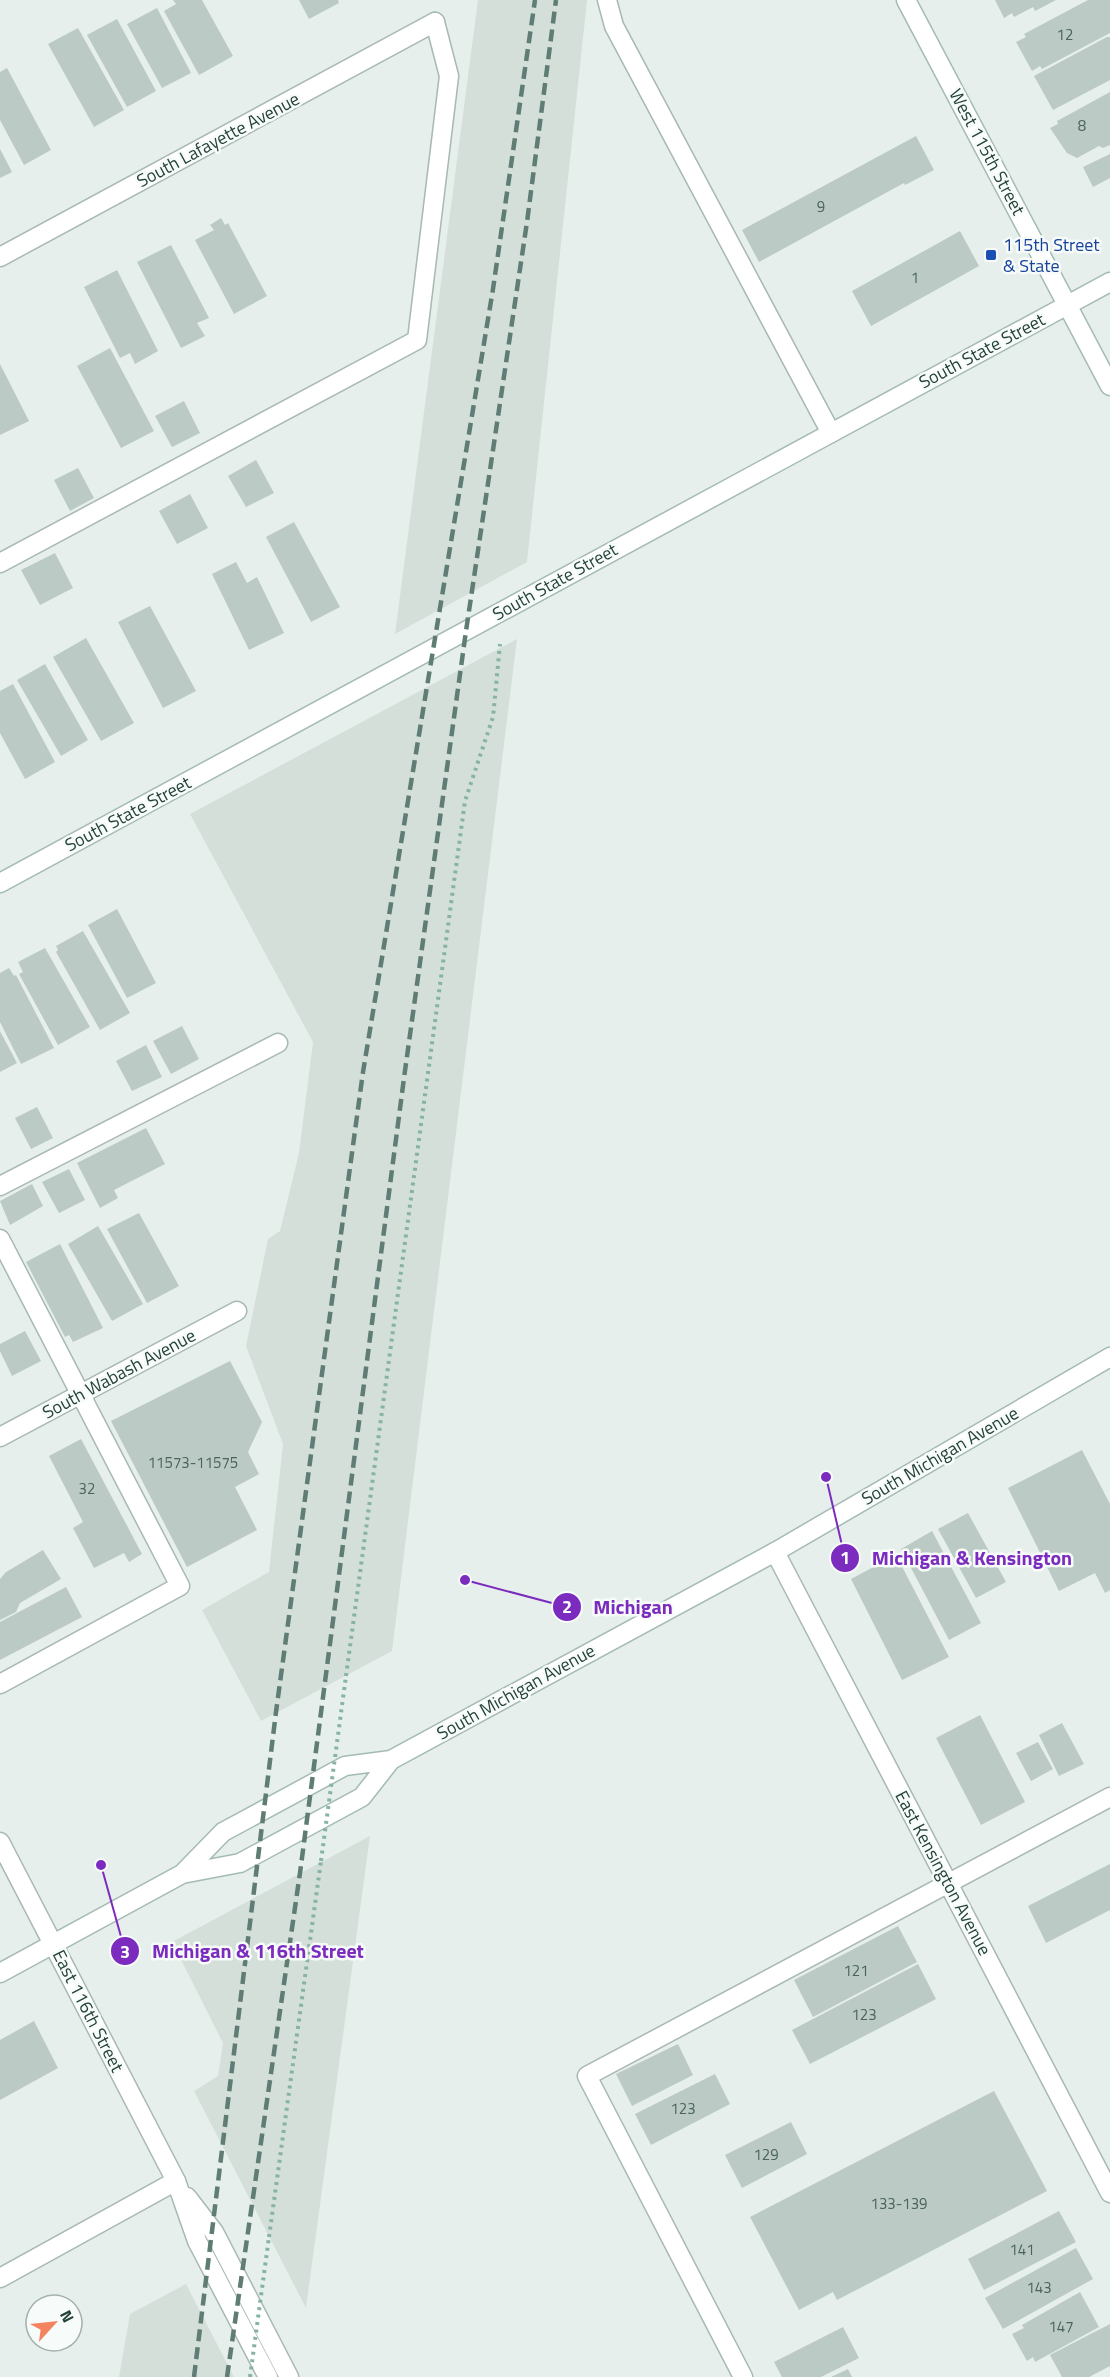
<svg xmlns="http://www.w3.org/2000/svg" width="1110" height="2377" font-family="'Titillium Web',sans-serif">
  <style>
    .built { fill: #d4dfda }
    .building { fill: #bbcac4 }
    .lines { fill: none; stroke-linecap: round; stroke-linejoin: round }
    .lane-casing { stroke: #a8b8b2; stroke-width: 21 }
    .street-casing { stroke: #a8b8b2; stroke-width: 21 }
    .secondary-casing { stroke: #a4bbb3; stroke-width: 21 }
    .path { stroke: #86b3a5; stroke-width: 4; stroke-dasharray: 3 4.5; stroke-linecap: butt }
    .lane { stroke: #fff; stroke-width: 18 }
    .street { stroke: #fff; stroke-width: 18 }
    .secondary { stroke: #fff; stroke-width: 18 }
    .rail { stroke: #5f7d75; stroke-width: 4.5; stroke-dasharray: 12 6; stroke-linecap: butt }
    .path-bridge { stroke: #86b3a5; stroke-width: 4; stroke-dasharray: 3 4.5; stroke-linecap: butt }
    .transit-dot { fill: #1a4fb4; stroke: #f7fbf9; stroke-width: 2 }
    .labels { text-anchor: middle; stroke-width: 5; stroke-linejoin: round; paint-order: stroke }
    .number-label { font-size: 15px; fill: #4a645c }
    .street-label { font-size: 18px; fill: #24423a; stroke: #f7fbf9 }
    .transit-label { font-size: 18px; fill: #164399; stroke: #f7fbf9; text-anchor: start }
    .leader { fill: none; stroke: #7b2cbf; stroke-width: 2 }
    .callout-dot { fill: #7b2cbf; stroke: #f7fbf9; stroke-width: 2 }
    .mark-label { font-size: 18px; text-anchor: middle; font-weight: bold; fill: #fff }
    .callout-label { font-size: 20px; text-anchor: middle; font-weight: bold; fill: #7b2cbf; stroke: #f7fbf9; stroke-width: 5; stroke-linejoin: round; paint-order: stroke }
  </style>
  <rect width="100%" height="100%" fill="#e6efeb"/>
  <!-- built -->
  <path class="built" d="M478,0H587L527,562L395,634Z
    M517,639L392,1651L261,1721L202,1610L269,1572L283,1444L246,1346L268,1239L280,1231L299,1153L313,1042L190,814Z
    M370,1836L306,2308L194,2091L218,2076L223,2043L172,1942Z
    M186,2284L234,2377H119L130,2314Z"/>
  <!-- building -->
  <path class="building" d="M173,0H202L233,56L199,75L164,11L176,4Z
    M299,0H338L339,3L309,19Z
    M995,0H1056L1035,11L1033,7L1014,17L1012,13L1004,18Z
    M1088,0H1110V33L1042,69L1040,66L1032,71L1016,42L1026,37L1024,34Z
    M157,8L191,73L162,88L127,24Z
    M117,19L156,91L127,107L87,35Z
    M78,28L124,110L94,127L48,44Z
    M1107,37H1110V80L1053,110L1034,76Z
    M7,68L51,150L24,165L0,120V72Z
    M1110,92V145L1103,148L1099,146L1077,158L1067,153L1050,128L1058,124L1057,121Z
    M916,136L934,170L905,185L904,183L759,262L742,230Z
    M0,149L12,172L0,178Z
    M1110,154V178L1093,187L1083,167Z
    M221,218L225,225L228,223L267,296L234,314L195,240L214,230L210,225Z
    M960,231L979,266L871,326L852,291Z
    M171,245L209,318L197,323L205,336L181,348L137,262Z
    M117,270L158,351L135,364L130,353L120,358L84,287Z
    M110,348L154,431L121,448L77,366Z
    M0,364L29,421L0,435Z
    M184,401L200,433L172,447L155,416Z
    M256,460L274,493L246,507L228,476Z
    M78,468L94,498L70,511L54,480Z
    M190,494L208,528L177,544L159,511Z
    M294,522L340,607L311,622L266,537Z
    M55,553L73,588L40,605L21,570Z
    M236,562L247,583L257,577L284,633L249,650L212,574Z
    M150,606L196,691L163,708L118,622Z
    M86,638L134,723L101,741L53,657Z
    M45,664L88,740L61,756L17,680Z
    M13,684L55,762L25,779L0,733V691Z
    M117,909L156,983L127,998L88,925Z
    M83,931L130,1013L100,1030L56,952L58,950L56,946Z
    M45,948L90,1027L58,1045L19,974L23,972L18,962Z
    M9,968L14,976L16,975L54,1048L21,1064L0,1022V973Z
    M182,1026L199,1059L171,1074L153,1041Z
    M0,1031L17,1063L0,1072Z
    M146,1045L162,1077L132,1091L116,1061Z
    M37,1107L53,1138L31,1149L15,1118Z
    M146,1128L165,1164L114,1190L118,1198L100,1208L77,1163Z
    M69,1169L85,1200L59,1213L42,1182Z
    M32,1184L43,1206L10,1225L0,1201Z
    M139,1213L179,1286L147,1303L107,1229Z
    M98,1226L143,1304L112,1321L68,1244Z
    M60,1244L103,1328L73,1342L69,1335L65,1337L26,1262Z
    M25,1331L41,1361L12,1376L0,1351V1344Z
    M230,1361L262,1422L248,1452L259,1474L235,1487L257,1530L187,1567L111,1421Z
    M81,1439L142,1554L129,1562L124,1553L94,1568L73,1528L83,1522L49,1456Z
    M1082,1450L1110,1504V1590L1105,1593L1095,1573L1059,1591L1008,1488Z
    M968,1513L1006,1582L976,1598L938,1529Z
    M932,1531L981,1623L949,1640L901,1549Z
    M43,1550L61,1579L20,1603L16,1612L0,1620V1579L6,1572Z
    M896,1555L949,1657L902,1680L851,1579Z
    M66,1587L82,1617L0,1660V1622Z
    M980,1715L1025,1802L981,1825L936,1738Z
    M1062,1723L1084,1764L1059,1776L1039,1735Z
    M1038,1742L1053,1769L1031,1781L1016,1753Z
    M1110,1864V1910L1046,1943L1028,1906Z
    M898,1926L917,1962L813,2017L794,1980Z
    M918,1964L936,1999L810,2064L792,2030Z
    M34,2021L58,2068L0,2100V2040Z
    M678,2044L693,2075L632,2106L616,2074Z
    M715,2074L730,2104L651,2145L635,2114Z
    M994,2091L1047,2191L837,2300L833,2292L799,2310L750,2217Z
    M791,2122L807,2154L742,2188L725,2155Z
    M1059,2211L1076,2242L984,2290L968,2259Z
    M1076,2248L1093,2279L1003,2329L985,2298Z
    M1080,2292L1099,2327L1035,2362L1033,2357L1027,2361L1012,2334L1024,2328L1022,2325Z
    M1110,2324V2366L1089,2377H1062L1050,2355Z
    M843,2327L859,2358L821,2377H782L774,2362Z
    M848,2369L852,2377H831Z"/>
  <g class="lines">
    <defs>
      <path id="lane" d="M607,0L614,26L831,433
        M0,563L417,340L449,76L435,22
        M0,1186L278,1043
        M0,1239L180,1586L0,1684
        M0,2278L176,2181
        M743,2377L587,2076L1110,1797"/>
      <path id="street" d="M0,257L435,22
        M0,1437L237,1311
        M775,1552L1110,2193
        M0,1842L176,2181L197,2241L268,2377
        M187,2197L214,2232L289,2377"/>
      <path id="secondary" d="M906,0L1110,386
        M0,883L1110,282
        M182,1874L240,1863L362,1797L391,1760
        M0,1973L182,1874L223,1832L345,1766L391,1760L775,1552L1110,1357"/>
    </defs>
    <!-- lane casing -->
    <use href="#lane" class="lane-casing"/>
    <!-- street casing -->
    <use href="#street" class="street-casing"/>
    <!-- secondary casing -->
    <use href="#secondary" class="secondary-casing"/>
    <!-- path -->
    <path class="path" d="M346,1676L465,801L493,717L500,644
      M269,2237L321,1861"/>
    <!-- lane -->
    <use href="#lane" class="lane"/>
    <!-- street -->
    <use href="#street" class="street"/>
    <!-- secondary -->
    <use href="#secondary" class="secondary"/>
    <!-- rail -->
    <path class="rail" d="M194,2377L276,1712L363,1072L493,289L535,0
      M227,2377L300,1873L404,1078L466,631L527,222L556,0"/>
    <!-- path-bridge -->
    <path class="path-bridge" d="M321,1861L346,1676
      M250,2377L269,2237"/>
  </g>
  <!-- markers -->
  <rect class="transit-dot" x="985" y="249" width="12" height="12" rx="3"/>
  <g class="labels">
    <!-- number labels -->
    <g class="number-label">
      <text x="1065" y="40">12</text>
      <text x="1082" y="131">8</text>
      <text x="821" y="212">9</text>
      <text x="915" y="283">1</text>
      <text x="193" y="1468">11573-11575</text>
      <text x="87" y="1494">32</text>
      <text x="856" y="1976">121</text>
      <text x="864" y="2020">123</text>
      <text x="683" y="2114">123</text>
      <text x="766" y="2160">129</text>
      <text x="899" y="2209">133-139</text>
      <text x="1022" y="2255">141</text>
      <text x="1039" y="2293">143</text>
      <text x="1061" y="2332">147</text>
    </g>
    <!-- street labels -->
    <g class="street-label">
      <text transform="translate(218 140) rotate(-28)" y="6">South Lafayette Avenue</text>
      <text transform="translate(987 152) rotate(62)" y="6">West 115th Street</text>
      <text transform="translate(982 351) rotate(-28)" y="6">South State Street</text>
      <text transform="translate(555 582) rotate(-29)" y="6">South State Street</text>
      <text transform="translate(128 814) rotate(-28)" y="6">South State Street</text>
      <text transform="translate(119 1374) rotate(-28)" y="6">South Wabash Avenue</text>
      <text transform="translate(940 1456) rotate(-30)" y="6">South Michigan Avenue</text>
      <text transform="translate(516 1692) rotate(-29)" y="6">South Michigan Avenue</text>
      <text transform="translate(943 1873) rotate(62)" y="6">East Kensington Avenue</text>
      <text transform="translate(88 2011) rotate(63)" y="6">East 116th Street</text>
    </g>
    <!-- transit labels -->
    <g class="transit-label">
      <text x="1003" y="251">115th Street<tspan x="1003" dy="21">&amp; State</tspan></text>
    </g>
  </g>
  <!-- callouts -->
  <path class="leader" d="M826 1477L845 1558M465 1580L567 1607M101 1865L125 1951"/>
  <g class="callout-dot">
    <circle cx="826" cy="1477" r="6"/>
    <circle cx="465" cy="1580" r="6"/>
    <circle cx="101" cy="1865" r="6"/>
    <circle cx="845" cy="1558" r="15"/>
    <circle cx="567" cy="1607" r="15"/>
    <circle cx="125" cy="1951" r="15"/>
  </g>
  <g class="mark-label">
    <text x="845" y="1564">1</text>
    <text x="567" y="1613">2</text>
    <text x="125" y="1958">3</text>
  </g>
  <g class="callout-label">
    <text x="972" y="1565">Michigan &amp; Kensington</text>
    <text x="633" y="1614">Michigan</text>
    <text x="258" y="1958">Michigan &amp; 116th Street</text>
  </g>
  <!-- north arrow -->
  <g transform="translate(54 2323) rotate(63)"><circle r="28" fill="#f7fbf9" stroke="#a3b1ad" stroke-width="1.5"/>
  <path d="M0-4.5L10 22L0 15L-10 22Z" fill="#f4845f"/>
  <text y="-9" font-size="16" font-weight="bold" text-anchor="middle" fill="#24423a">N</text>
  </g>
</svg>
